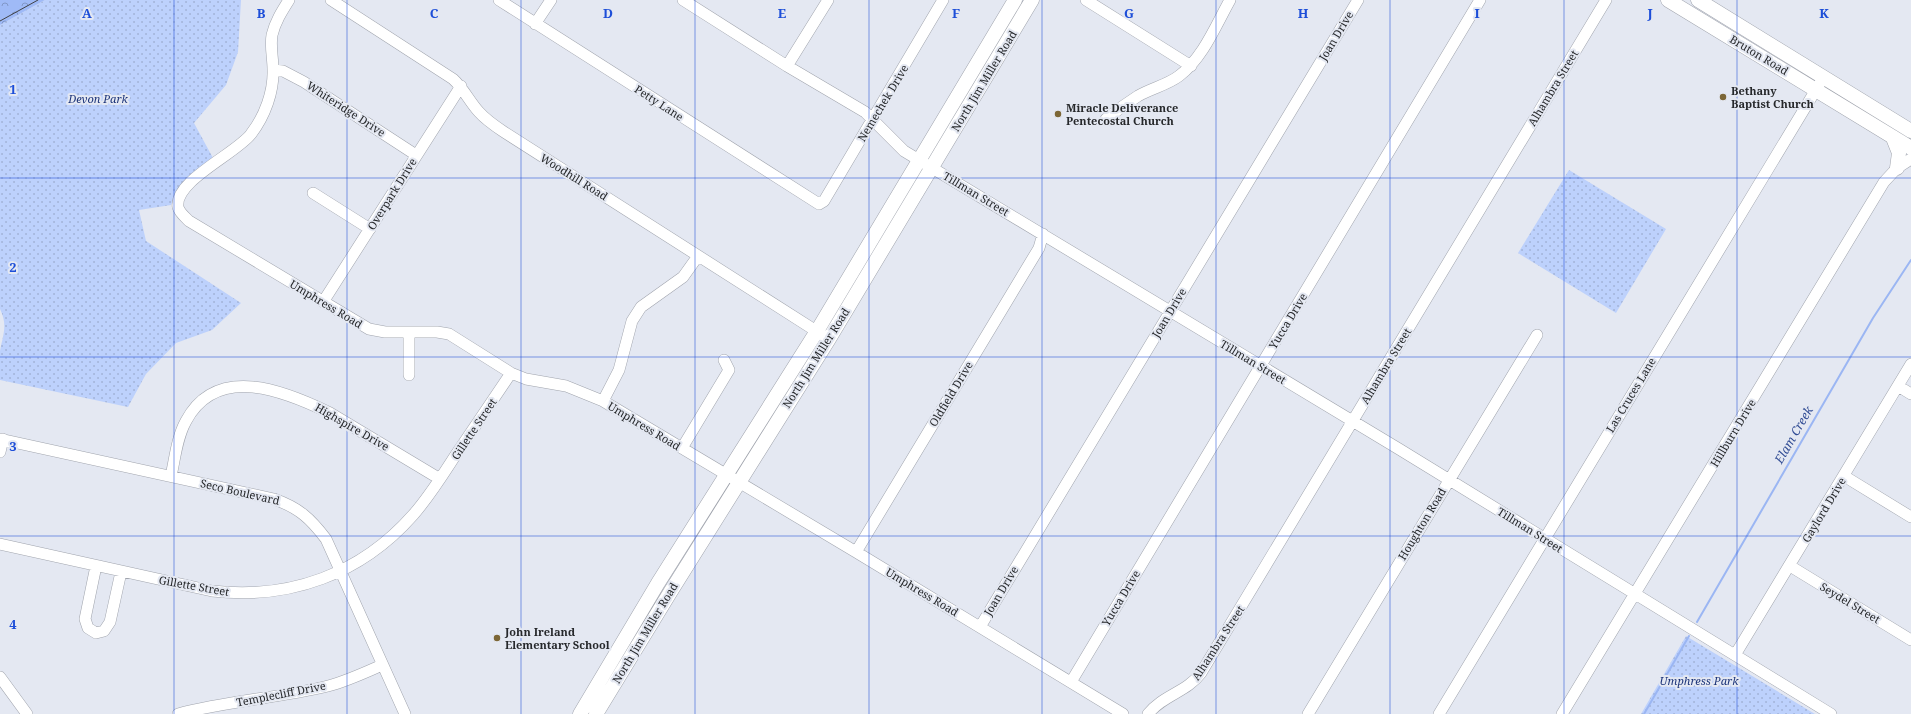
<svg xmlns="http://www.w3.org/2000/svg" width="1911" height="714" font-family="'Noto Serif',serif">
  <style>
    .green { fill: url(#green-dots) }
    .forest { fill: url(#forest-crowns) }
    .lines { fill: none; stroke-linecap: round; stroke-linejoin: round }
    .stream { stroke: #9bb6f3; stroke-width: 2 }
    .minor-casing { stroke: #a0a4ad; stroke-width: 12 }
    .major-casing { stroke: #a0a4ad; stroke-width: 15 }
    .minor { stroke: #fff; stroke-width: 11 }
    .major { stroke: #fff; stroke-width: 14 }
    .tram { stroke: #404246; stroke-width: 1 }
    .grid { fill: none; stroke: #1d4ed8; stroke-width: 1; stroke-opacity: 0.55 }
    .poi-dot { fill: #7c6636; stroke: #e4e8f2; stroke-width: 1.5 }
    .labels { text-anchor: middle; stroke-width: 4; stroke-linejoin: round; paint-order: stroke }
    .street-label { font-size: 11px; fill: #26282b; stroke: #e4e8f2 }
    .poi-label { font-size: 11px; font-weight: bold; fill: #26282b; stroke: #e4e8f2; text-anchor: start }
    .park-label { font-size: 11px; font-style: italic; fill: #1c3479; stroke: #e4e8f2 }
    .water-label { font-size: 12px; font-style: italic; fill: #314c94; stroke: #e4e8f2 }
    .grid-label { font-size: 13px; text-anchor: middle; font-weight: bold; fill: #1d4ed8; stroke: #e4e8f2; stroke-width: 4; stroke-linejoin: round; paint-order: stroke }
  </style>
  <defs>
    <pattern id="green-dots" width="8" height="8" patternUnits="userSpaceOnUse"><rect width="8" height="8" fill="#bdd1fc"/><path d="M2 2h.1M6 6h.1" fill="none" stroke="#a2b3d8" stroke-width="1.8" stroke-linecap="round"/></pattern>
    <pattern id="forest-crowns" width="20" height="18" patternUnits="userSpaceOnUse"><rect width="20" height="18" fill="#9fbaf7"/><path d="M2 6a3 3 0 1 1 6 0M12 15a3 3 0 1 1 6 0" fill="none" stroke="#8197c8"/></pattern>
  </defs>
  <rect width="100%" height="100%" fill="#e4e8f2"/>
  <!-- green -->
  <path class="green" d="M45,0H241L238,52L226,85L194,123L213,158C191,174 182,179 171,205L139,210L146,241L241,303L212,330L176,343L146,374L128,407L0,380C0,371 0,360 0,351C3,335 8,325 0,309V25Z
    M1569,170L1666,229L1616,313L1518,253Z
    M1686,636L1815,714H1641Z"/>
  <!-- forest -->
  <path class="forest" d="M0,0H45L0,25Z"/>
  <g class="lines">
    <!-- stream -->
    <path class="stream" d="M1697,622L1873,318L1911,260
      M1644,714L1689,636"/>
    <defs>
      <path id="minor" d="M289,0C282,11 275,22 272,35C270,46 273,58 273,69C274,91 265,116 251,134C237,153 174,181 178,207C179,212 185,217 189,221L369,329L385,332H437L449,334L511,373L526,379L566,386L603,401L856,552L1123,714
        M331,0L453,79C464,89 469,101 479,112C486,120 495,126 504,132L824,336
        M499,0L819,204L824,201L943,0
        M683,0L787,66L865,112L904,151L1399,449L1831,714
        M1086,0L1191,66
        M535,24L551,0
        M787,66L828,0
        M273,70L283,71L304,82L416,155
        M1106,119C1116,111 1127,103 1138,96C1152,88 1167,85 1179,76C1203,58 1216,25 1230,0
        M313,193L370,229
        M323,302L461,86
        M409,332V375
        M1898,386L1911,394
        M603,401L619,370L632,321L641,307L683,277L698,256
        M0,439L274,499C299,508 310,518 326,539L405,714
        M682,448L729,370L724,360
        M0,452L3,439
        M171,476C175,458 177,437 186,421C217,363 285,391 330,413L440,479
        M1844,476L1911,517
        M0,544L212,591C290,600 361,574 413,515C429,497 442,476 455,456C474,428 492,401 511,373
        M856,552L1039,248L1043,234
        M96,566L85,619L88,628L96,633L104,631L110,622L121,572
        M1790,566L1911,640
        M980,627L1358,0
        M1735,655L1911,364
        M0,677L27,714
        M1071,682L1480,0
        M178,714C227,701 279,698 328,686C347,681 364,673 382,665
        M1148,714C1163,695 1187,692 1201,673L1606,0
        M1308,714L1537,335
        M1439,714L1820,83
        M1562,714L1884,182L1897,168L1911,159"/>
      <path id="major" d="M1668,0L1911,148
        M1698,0L1911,131
        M1893,138L1899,153L1897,168
        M580,714L658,583L817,331L1015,0
        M596,714L671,591L829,339L1032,0"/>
    </defs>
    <!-- minor casing -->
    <use href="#minor" class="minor-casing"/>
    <!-- major casing -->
    <use href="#major" class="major-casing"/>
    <!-- minor -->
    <use href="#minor" class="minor"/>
    <!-- major -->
    <use href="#major" class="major"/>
    <!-- tram -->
    <path class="tram" d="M0,21L38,0"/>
  </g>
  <!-- grid -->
  <path class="grid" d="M174,0V714M347,0V714M521,0V714M695,0V714M869,0V714M1042,0V714M1216,0V714M1390,0V714M1564,0V714M1737,0V714M0,178H1911M0,357H1911M0,536H1911"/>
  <!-- markers -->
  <g class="poi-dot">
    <circle cx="1723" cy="97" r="4"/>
    <circle cx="1058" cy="114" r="4"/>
    <circle cx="497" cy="638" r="4"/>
  </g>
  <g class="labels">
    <!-- street labels -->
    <g class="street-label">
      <text transform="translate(1336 36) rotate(-59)" y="4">Joan Drive</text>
      <text transform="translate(1759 55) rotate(31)" y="4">Bruton Road</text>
      <text transform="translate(984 81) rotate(-59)" y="4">North Jim Miller Road</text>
      <text transform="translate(1553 88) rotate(-59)" y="4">Alhambra Street</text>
      <text transform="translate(659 103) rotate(33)" y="4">Petty Lane</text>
      <text transform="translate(883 103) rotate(-59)" y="4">Nemechek Drive</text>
      <text transform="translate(346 109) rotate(33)" y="4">Whiteridge Drive</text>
      <text transform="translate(574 177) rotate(32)" y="4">Woodhill Road</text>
      <text transform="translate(392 194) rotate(-58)" y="4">Overpark Drive</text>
      <text transform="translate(976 194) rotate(31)" y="4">Tillman Street</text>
      <text transform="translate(326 304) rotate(31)" y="4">Umphress Road</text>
      <text transform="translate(1169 313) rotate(-59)" y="4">Joan Drive</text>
      <text transform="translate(1288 321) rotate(-59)" y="4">Yucca Drive</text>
      <text transform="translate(816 358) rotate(-58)" y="4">North Jim Miller Road</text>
      <text transform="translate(1253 362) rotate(31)" y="4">Tillman Street</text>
      <text transform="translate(1386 366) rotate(-59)" y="4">Alhambra Street</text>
      <text transform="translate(951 394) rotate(-59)" y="4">Oldfield Drive</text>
      <text transform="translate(1631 395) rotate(-59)" y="4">Las Cruces Lane</text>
      <text transform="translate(644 426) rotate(31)" y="4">Umphress Road</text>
      <text transform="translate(352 427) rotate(30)" y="4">Highspire Drive</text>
      <text transform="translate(474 429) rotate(-56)" y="4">Gillette Street</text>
      <text transform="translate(1733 433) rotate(-59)" y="4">Hillburn Drive</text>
      <text transform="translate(240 492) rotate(13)" y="4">Seco Boulevard</text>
      <text transform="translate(1824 510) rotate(-59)" y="4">Gaylord Drive</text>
      <text transform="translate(1422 524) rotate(-59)" y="4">Houghton Road</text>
      <text transform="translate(1530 530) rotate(32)" y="4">Tillman Street</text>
      <text transform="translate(194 586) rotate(10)" y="4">Gillette Street</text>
      <text transform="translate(1001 591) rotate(-59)" y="4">Joan Drive</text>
      <text transform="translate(922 592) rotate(31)" y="4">Umphress Road</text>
      <text transform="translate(1121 598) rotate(-59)" y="4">Yucca Drive</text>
      <text transform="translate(1850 603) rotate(31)" y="4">Seydel Street</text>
      <text transform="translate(645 633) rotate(-59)" y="4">North Jim Miller Road</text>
      <text transform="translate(1218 643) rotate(-57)" y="4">Alhambra Street</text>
      <text transform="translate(281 694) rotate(-11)" y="4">Templecliff Drive</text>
    </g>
    <!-- poi labels -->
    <g class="poi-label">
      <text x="1731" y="95">Bethany<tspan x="1731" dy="13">Baptist Church</tspan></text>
      <text x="1066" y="112">Miracle Deliverance<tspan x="1066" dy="13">Pentecostal Church</tspan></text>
      <text x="505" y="636">John Ireland<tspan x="505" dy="13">Elementary School</tspan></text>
    </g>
    <!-- park labels -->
    <g class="park-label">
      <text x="98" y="103">Devon Park</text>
      <text x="1699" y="685">Umphress Park</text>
    </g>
    <!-- water labels -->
    <g class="water-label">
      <text transform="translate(1794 435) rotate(-60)" y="4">Elam Creek</text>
    </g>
  </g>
  <g class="grid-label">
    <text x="87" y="18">A</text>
    <text x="261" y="18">B</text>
    <text x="434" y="18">C</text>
    <text x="608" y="18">D</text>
    <text x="782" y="18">E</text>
    <text x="956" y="18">F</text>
    <text x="1129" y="18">G</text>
    <text x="1303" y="18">H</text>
    <text x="1477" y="18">I</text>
    <text x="1650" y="18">J</text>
    <text x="1824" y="18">K</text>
    <text x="13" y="94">1</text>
    <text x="13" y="272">2</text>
    <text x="13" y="451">3</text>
    <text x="13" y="629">4</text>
  </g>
</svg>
